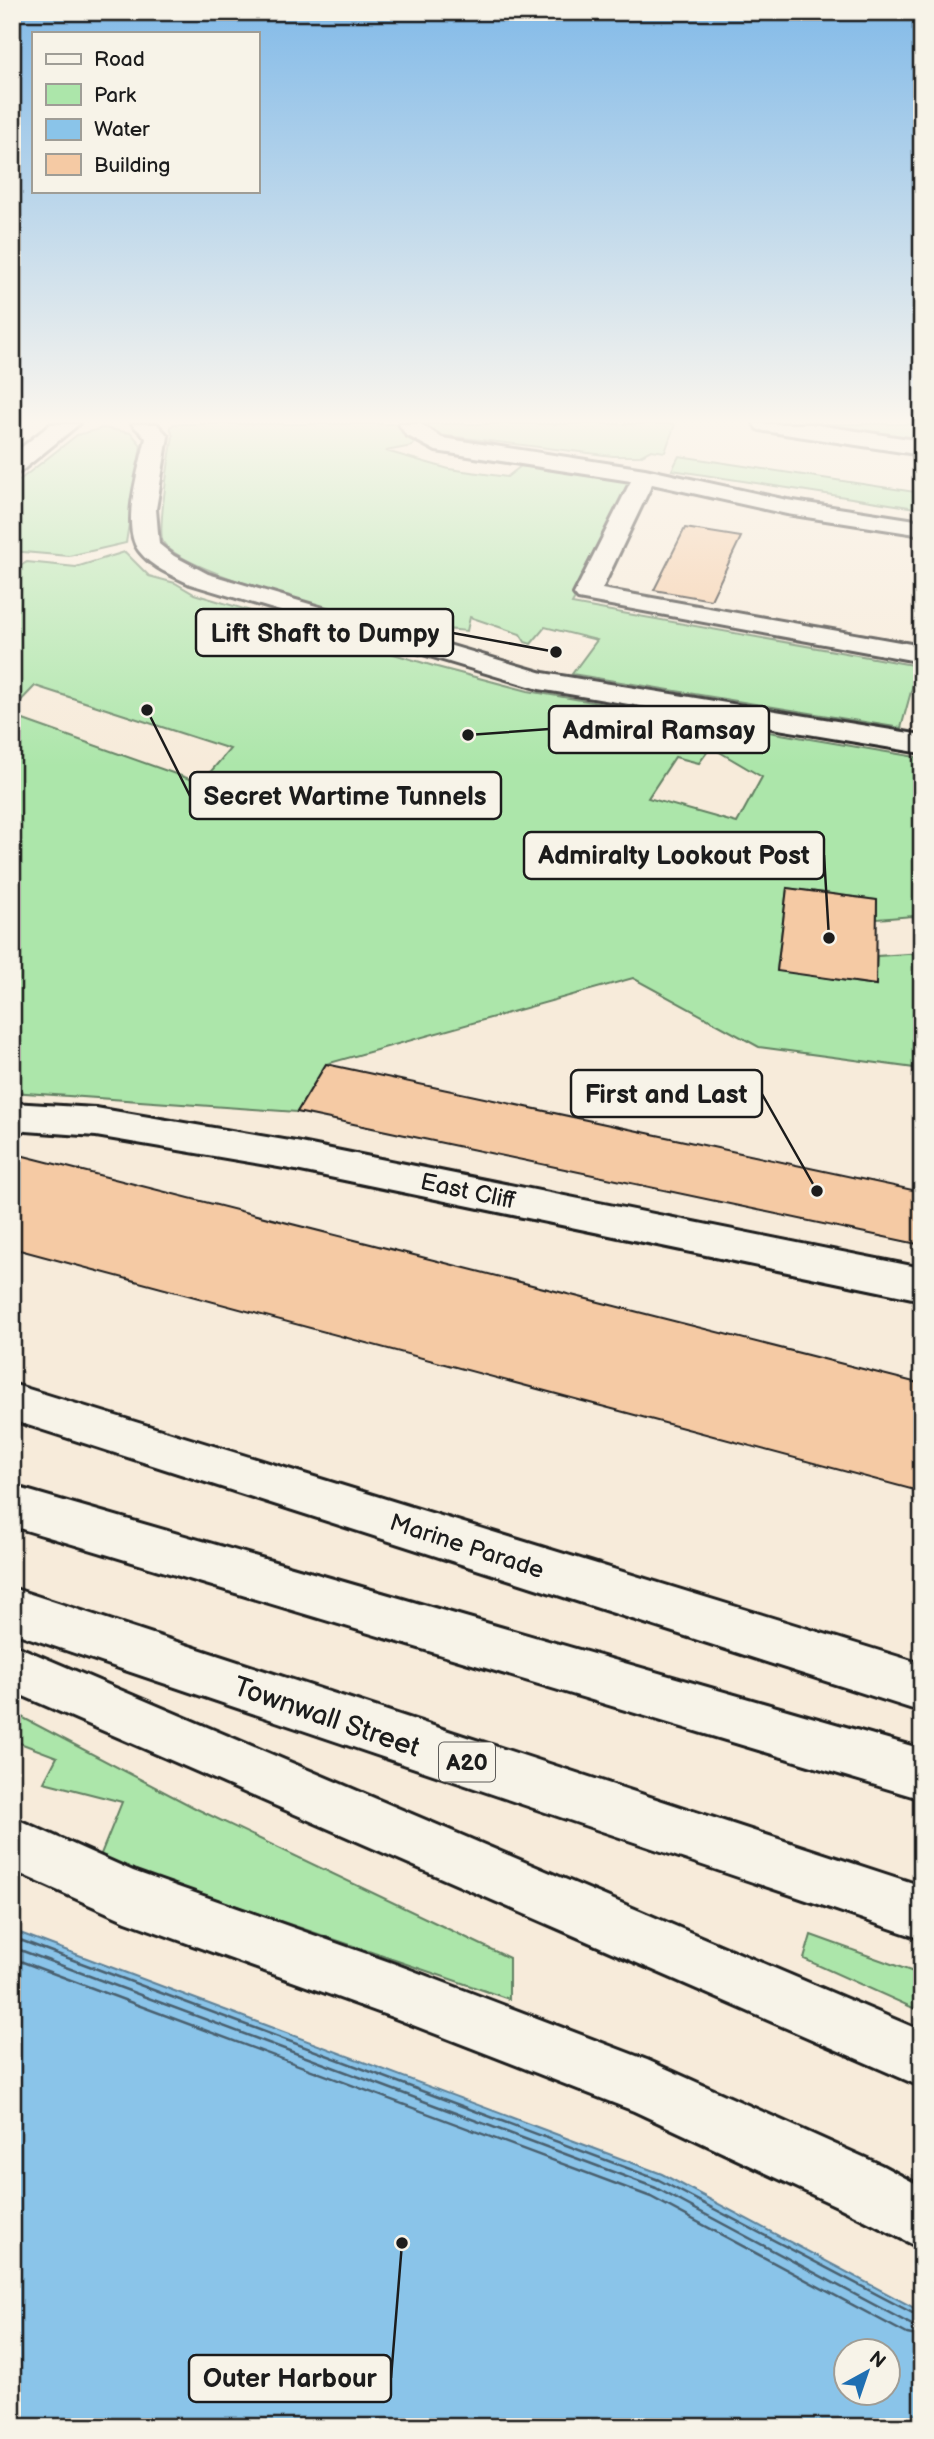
<svg xmlns="http://www.w3.org/2000/svg" width="934" height="2439" font-family="'Balsamiq Sans',sans-serif">
  <style>
    .green { fill: #ace6aa; stroke: #648163; stroke-width: 2; fill-rule: evenodd }
    .water { fill: #8ac4e9; stroke: #5e8197; stroke-width: 2; fill-rule: evenodd }
    .lines { fill: none; stroke-linecap: round; stroke-linejoin: round }
    .shore { stroke: #485f6e; stroke-width: 2.5 }
    .building { fill: #f5caa4; stroke: #1c1c1c; stroke-width: 2 }
    .minor-casing { stroke: #1c1c1c; stroke-width: 6 }
    .highway-casing { stroke: #1c1c1c; stroke-width: 6 }
    .minor { fill: #f7f3e8; fill-rule: evenodd }
    .highway { fill: #f7f3e8; fill-rule: evenodd }
    .labels { text-anchor: middle; stroke-width: 6; stroke-linejoin: round; paint-order: stroke }
    .shield { fill: #f7f3e8; stroke: #5e5c59; stroke-width: 2 }
    .shield-label { font-size: 23px; font-weight: bold; fill: #1c1c1c }
    .street-label { font-size: 24px; fill: #1c1c1c; stroke: #f7f3e8 }
    .near-street-label { font-size: 28px; fill: #1c1c1c; stroke: #f7f3e8 }
    .leader { fill: none; stroke: #1c1c1c; stroke-width: 2.5 }
    .callout-dot { fill: #1c1c1c; stroke: #f7f3e8; stroke-width: 2.5 }
    .callout { fill: #f7f3e8; stroke: #1c1c1c; stroke-width: 2.5 }
    .callout-label { font-size: 26px; text-anchor: middle; font-weight: bold; fill: #1c1c1c }
  </style>
  <rect width="100%" height="100%" fill="#f7ebda"/>
  <filter id="ink" filterUnits="userSpaceOnUse"><feTurbulence type="fractalNoise" baseFrequency=".0143" numOctaves="2"/><feDisplacementMap in="SourceGraphic" scale="14" xChannelSelector="R" yChannelSelector="G"/><feConvolveMatrix kernelMatrix="1 2 1 2 8 2 1 2 1" color-interpolation-filters="sRGB"/></filter>
  <g filter="url(#ink)">
    <!-- green -->
    <path class="green" d="M174,424H675L665,452L651,450L640,456H613L423,433L412,446L386,451L449,469L507,477L521,466L638,482L572,604L918,666L901,728L572,674L597,640L545,627L531,644L525,642L520,634L470,617L467,631C434,628 399,625 366,618C331,611 178,569 163,542C157,530 170,454 173,436L170,427Z
      M809,424H922V443Z
      M103,428L131,433L141,445L126,543L69,556L12,551V486L77,435Z
      M679,456L922,493V509L672,470Z
      M125,552L149,576L175,583L194,594L437,667L528,691L922,758V936L913,916L877,919V900L787,888L777,970L875,985L877,956L922,953V1069L759,1047L633,978L326,1064L297,1112L12,1092V716L201,783L230,749L35,686L12,710V570L27,562L76,567ZM711,747L762,777L737,823L648,798L675,757L699,763Z
      M12,1712L197,1809L509,1958V1999L99,1859L122,1802L44,1782L57,1757L12,1740Z
      M811,1935L922,1975V2012L804,1959Z"/>
    <!-- water -->
    <path class="water" d="M12,1930L662,2174L922,2312V2427H12ZM846,2352H888V2394H846Z"/>
    <g class="lines">
      <!-- shore -->
      <path class="shore" d="M12,1937L659,2180L922,2318
        M12,1947L656,2188L912,2325L922,2327
        M12,1958L651,2197L907,2334L922,2337"/>
    </g>
    <!-- building -->
    <path class="building" d="M685,528L741,537L711,600L654,590Z
      M787,888L877,900L876,985L777,971Z
      M326,1064L922,1192V1245L297,1112Z
      M12,1153L922,1384V1492L12,1248Z"/>
    <g class="lines">
      <defs>
        <path id="minor" d="M51,424H79L20,472L12,474V455Z
          M132,424H157L168,436L156,509L159,544L174,556L208,574L543,673L922,735V753L539,689L190,584C172,575 152,568 139,551C120,526 140,466 146,438Z
          M399,424H421L442,438L645,469L787,500L922,521V535L787,514L652,484L602,589L922,646V662L578,599L574,594L631,481L436,451L406,435Z
          M754,424H811L922,441V455L765,431L757,429Z
          M12,1103L96,1108L296,1142L922,1268V1300L296,1170L96,1136L12,1130Z
          M12,1384L922,1664V1712L12,1420Z
          M12,1817L133,1871L395,1964L647,2060L881,2165L922,2187V2249L839,2207L634,2111L395,2018L126,1921L12,1870Z"/>
        <path id="highway" d="M12,1486L922,1749V1799L12,1526Z
          M12,1588L922,1886V1939L12,1632Z
          M12,1644L922,2031V2087L12,1691Z"/>
      </defs>
      <!-- minor casing -->
      <use href="#minor" class="minor-casing"/>
      <!-- highway casing -->
      <use href="#highway" class="highway-casing"/>
      <!-- minor -->
      <use href="#minor" class="minor"/>
      <!-- highway -->
      <use href="#highway" class="highway"/>
    </g>
  </g>
  <!-- sky -->
  <linearGradient id="sky" x2="0" y2="1"><stop stop-color="#82bae8"/><stop offset="0.55" stop-color="#fbf6ee"/><stop offset="1" stop-color="#fbf6ee" stop-opacity="0"/></linearGradient>
  <rect width="934" height="766" fill="url(#sky)"/>
  <g class="labels">
    <!-- shield labels -->
    <rect class="shield" x="439" y="1742.5" width="56" height="39" rx="5"/>
    <g class="shield-label">
      <text x="467" y="1770">A20</text>
    </g>
    <!-- street labels -->
    <g class="street-label">
      <text transform="translate(468 1191) rotate(12)" y="8">East Cliff</text>
      <text transform="translate(467 1546) rotate(18)" y="8">Marine Parade</text>
    </g>
    <!-- near-street labels -->
    <g class="near-street-label">
      <text transform="translate(327 1716) rotate(19)" y="10">Townwall Street</text>
    </g>
  </g>
  <!-- callouts -->
  <path class="leader" d="M556 652L453 633M468 735L549 729M147 710L190 796M829 938L824 855M817 1191L762 1094M402 2243L391 2378"/>
  <g class="callout-dot">
    <circle cx="556" cy="652" r="7"/>
    <circle cx="468" cy="735" r="7"/>
    <circle cx="147" cy="710" r="7"/>
    <circle cx="829" cy="938" r="7"/>
    <circle cx="817" cy="1191" r="7"/>
    <circle cx="402" cy="2243" r="7"/>
  </g>
  <g class="callout">
    <rect x="196" y="609" width="257" height="47" rx="7"/>
    <rect x="549" y="706" width="220" height="47" rx="7"/>
    <rect x="190" y="772" width="311" height="47" rx="7"/>
    <rect x="524" y="832" width="300" height="47" rx="7"/>
    <rect x="571" y="1070" width="191" height="47" rx="7"/>
    <rect x="189" y="2355" width="202" height="47" rx="7"/>
  </g>
  <g class="callout-label">
    <text x="325" y="642">Lift Shaft to Dumpy</text>
    <text x="659" y="739">Admiral Ramsay</text>
    <text x="345" y="805">Secret Wartime Tunnels</text>
    <text x="674" y="864">Admiralty Lookout Post</text>
    <text x="666" y="1103">First and Last</text>
    <text x="290" y="2387">Outer Harbour</text>
  </g>
  <!-- margin -->
  <rect width="934" height="2439" fill="none" stroke="#f7f3e8" stroke-width="42"/>
  <rect x="21" y="21" width="892" height="2397" fill="none" stroke="#1c1c1c" stroke-width="2.5" filter="url(#ink)"/>
  <!-- legend -->
  <rect x="32" y="32" width="228" height="161" fill="#f7f3e8" stroke="#9f9d96" stroke-width="2"/>
  <rect x="46" y="54" width="35" height="10" fill="#f7f3e8" stroke="#9f9d96" stroke-width="2"/>
  <text x="94" y="66" font-size="21" fill="#1c1c1c">Road</text>
  <rect x="46" y="84" width="35" height="21" fill="#ace6aa" stroke="#9f9d96" stroke-width="2"/>
  <text x="94" y="102" font-size="21" fill="#1c1c1c">Park</text>
  <rect x="46" y="119" width="35" height="21" fill="#8ac4e9" stroke="#9f9d96" stroke-width="2"/>
  <text x="94" y="136" font-size="21" fill="#1c1c1c">Water</text>
  <rect x="46" y="154" width="35" height="21" fill="#f5caa4" stroke="#9f9d96" stroke-width="2"/>
  <text x="94" y="172" font-size="21" fill="#1c1c1c">Building</text>
  <!-- north arrow -->
  <g transform="translate(867 2372) rotate(40)"><circle r="33" fill="#f7f3e8" stroke="#9f9d96" stroke-width="2"/>
  <path d="M0-5L12 26L0 18L-12 26Z" fill="#1f6fb2"/>
  <text y="-10" font-size="19" font-weight="bold" text-anchor="middle" fill="#1c1c1c">N</text>
  </g>
</svg>
